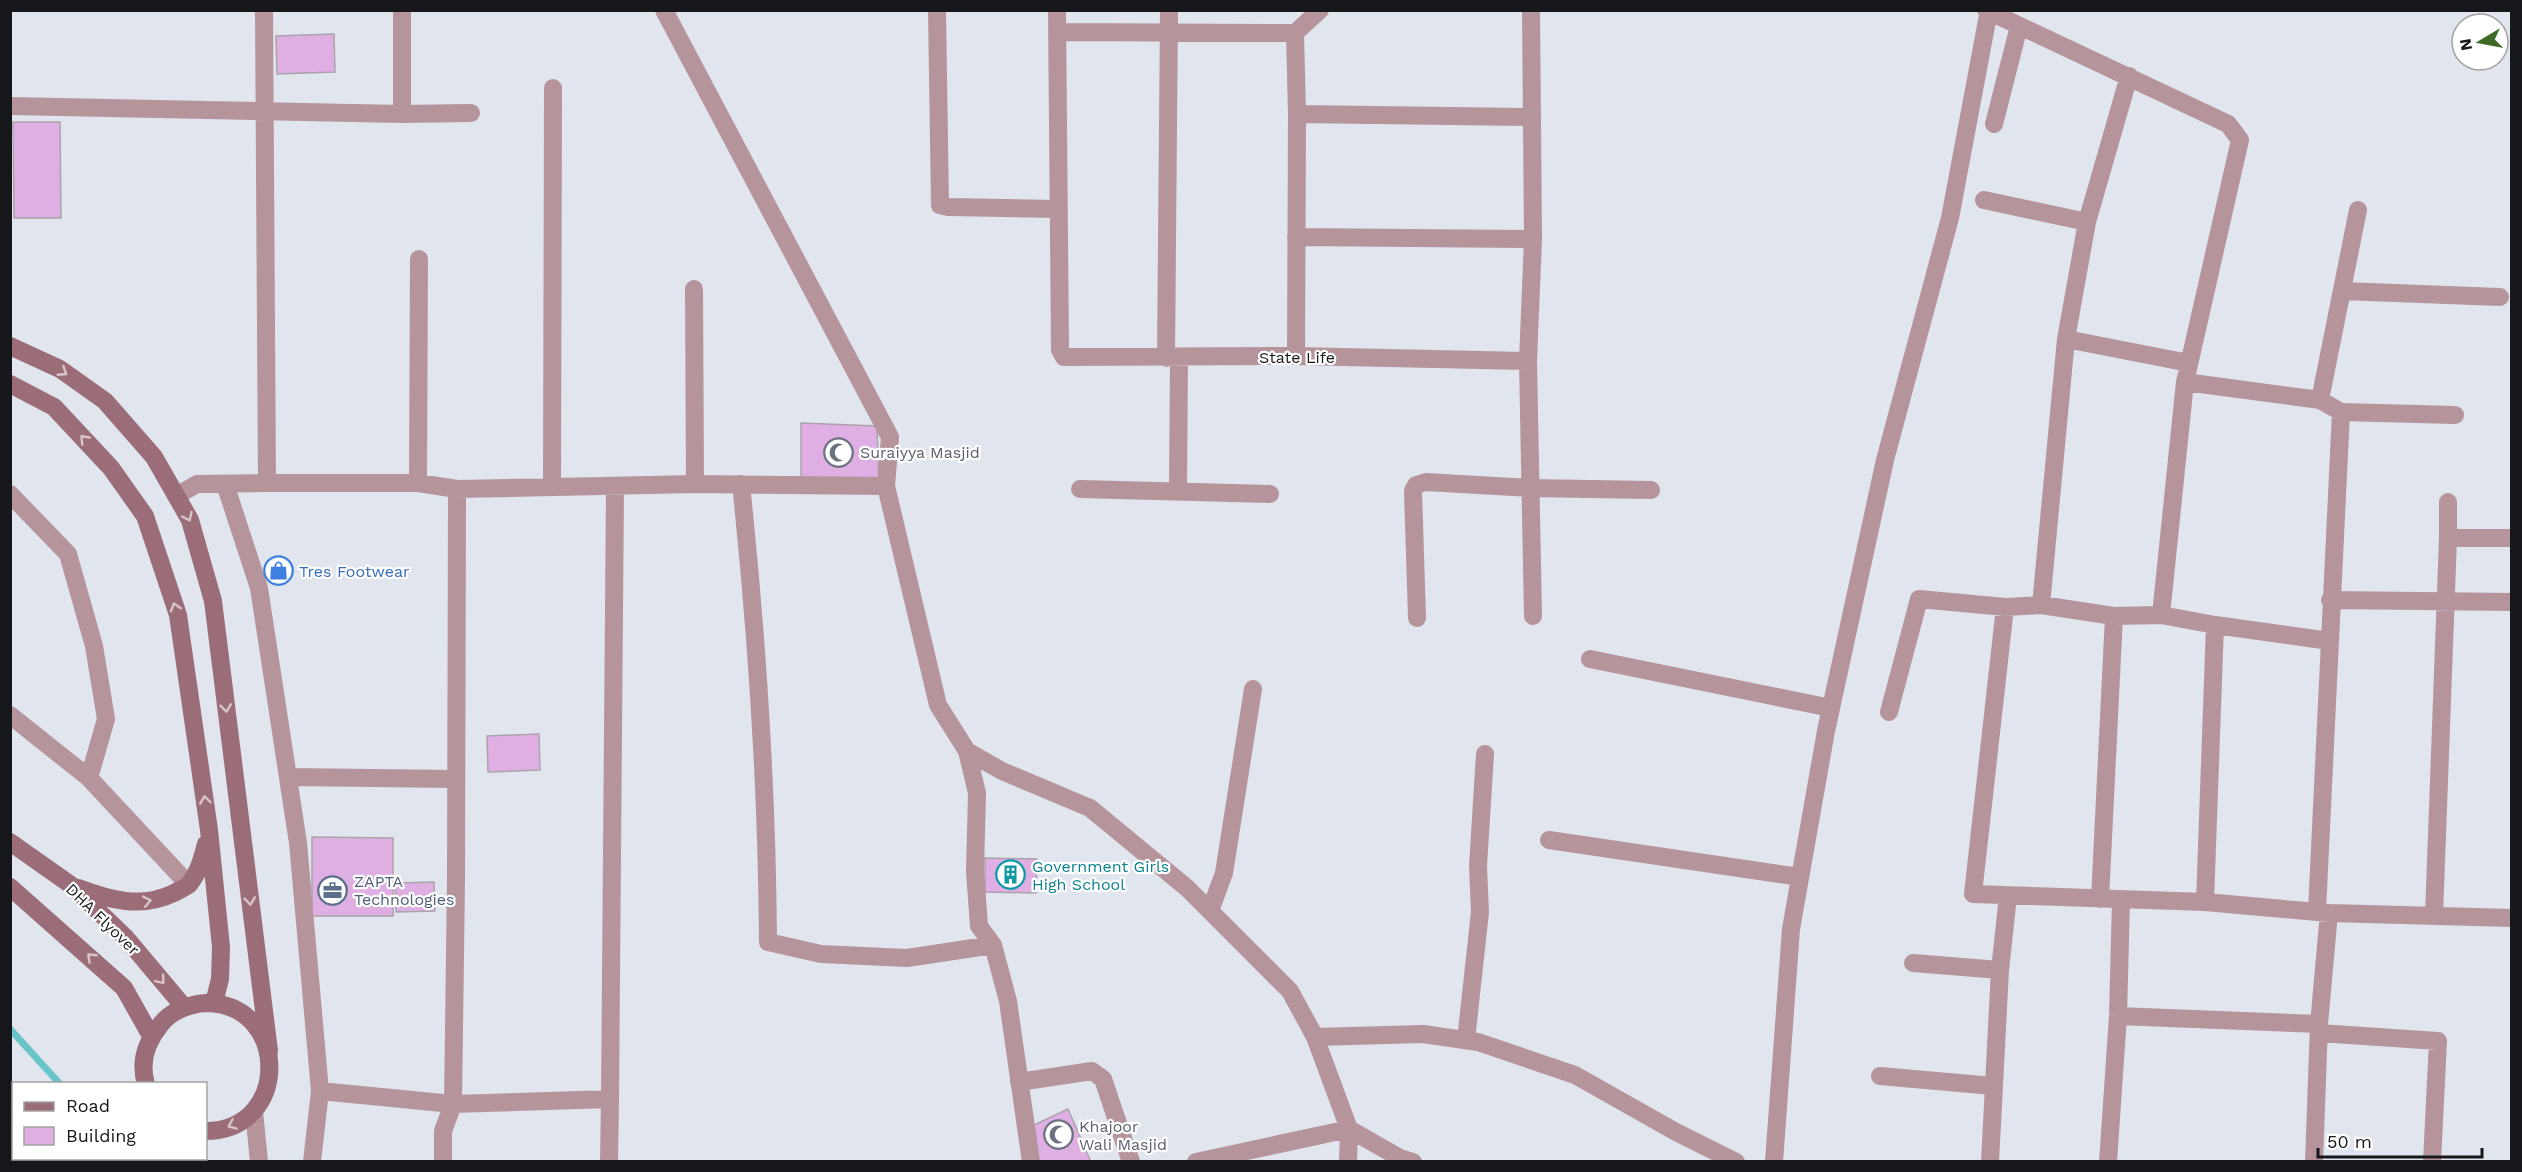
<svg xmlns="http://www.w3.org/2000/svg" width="2522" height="1172" font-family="'Work Sans',sans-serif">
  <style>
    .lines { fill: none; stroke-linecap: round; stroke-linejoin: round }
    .stream { stroke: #69c5c9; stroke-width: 7 }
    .building { fill: #dfafe3; stroke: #aaa4ab; stroke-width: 1.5 }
    .street { stroke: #b5949c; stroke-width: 18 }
    .secondary { stroke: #9b6d78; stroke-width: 18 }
    .oneway { stroke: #d7c5c9 }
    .labels { text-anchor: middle; stroke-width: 4.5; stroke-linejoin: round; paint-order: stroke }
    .street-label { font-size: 16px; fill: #16171a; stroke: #fff }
    .worship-label { font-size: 16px; fill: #5b616d; stroke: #fff; text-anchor: start }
    .shop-label { font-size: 16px; fill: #366cbe; stroke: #fff; text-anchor: start }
    .culture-label { font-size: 16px; fill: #0d838f; stroke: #fff; text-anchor: start }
    .service-label { font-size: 16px; fill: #4e5e75; stroke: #fff; text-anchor: start }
  </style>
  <rect width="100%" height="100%" fill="#e1e5ed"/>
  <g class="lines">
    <!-- stream -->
    <path class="stream" d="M10,1029L60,1084
      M130,1158L132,1162"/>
  </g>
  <!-- building -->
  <path class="building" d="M334,34L335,72L277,74L276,36Z
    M13,122H60L61,218H14Z
    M801,423L877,426L879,480L801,478Z
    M539,734L540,770L488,772L487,736Z
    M312,837L393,838V916H312Z
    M985,858L1037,859L1036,893L985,892Z
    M434,882L435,911L396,912L395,883Z
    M1068,1109L1091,1162H1039L1034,1125Z"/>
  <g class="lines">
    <!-- street -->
    <path class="street" d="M264,10L267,483H418L457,489L695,484L886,486
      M664,10L890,437L886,486L938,705L967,751L1002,771L1090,808L1187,888L1290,991L1315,1037L1349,1129L1400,1158L1413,1162
      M937,10L940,205L948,207L1059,209
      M1057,10L1060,350L1064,357L1296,356L1528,361
      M1531,10L1533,239L1528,361L1533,616
      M1986,10L2228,124L2240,140L2185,382L2161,615
      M1057,32L1295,33L1320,10
      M1295,33L1297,114L1296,356
      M10,106L402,114V10
      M402,114L471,113
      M1297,114L1532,117
      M1994,124L2019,26
      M1984,200L2087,222
      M1296,237L1533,239
      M694,289L695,484
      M2342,291L2500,297
      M2066,339L2189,363
      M1166,358L1169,10
      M2185,382L2320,400
      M2341,412L2455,415
      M418,483L419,259
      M225,484L259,588L298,843L320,1091L312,1162
      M741,484C757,636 767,789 768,942L821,954L907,958L993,945
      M552,487L553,88
      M1080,489L1270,494
      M1178,490L1179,358
      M10,494L68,554L94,646L106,719L89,778
      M176,496L197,484L267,483
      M2448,538H2512
      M2330,600L2512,602
      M2041,605L2066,339L2087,222L2129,76
      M2005,607L1973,894L2205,902L2329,913L2512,918
      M1417,618L1413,491L1416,485L1426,482L1529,488L1651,490
      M1590,659L1831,708
      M1889,712L1919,599L2005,607L2041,605L2114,616L2161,615L2215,625L2330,641
      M10,715L89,778L189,885
      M967,751L977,793L975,871L979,926L993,945L1008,1001L1031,1162
      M289,777L456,779
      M1549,840L1800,877
      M2100,899L2114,616
      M2205,902L2215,625
      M1210,911L1224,873L1253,689
      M2317,911L2341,412L2320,400L2358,210
      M2434,916L2448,538V502
      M1913,963L2000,970
      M2118,1016L2319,1024
      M2319,1033L2438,1041L2432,1162
      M1315,1037L1423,1034L1478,1042L1575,1075L1676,1132L1736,1162
      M1466,1040L1480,912L1478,866L1485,754
      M1880,1076L1993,1086
      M1019,1082L1092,1071L1103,1079L1131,1162
      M320,1091L453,1104L610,1099L615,487
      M254,1111L259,1162
      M443,1162V1131L453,1104L456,880L457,489
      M609,1162L610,1099
      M1196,1162L1349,1129L1348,1162
      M1774,1162L1791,929L1826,731L1885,460L1950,218L1989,10
      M1990,1162L2000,970L2008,896
      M2108,1162L2118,1016L2121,900
      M2314,1162L2319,1024L2329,913"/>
    <!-- secondary -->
    <path class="secondary" d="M10,346L60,369L105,401L154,457L190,520L213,601L269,1051
      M10,384L54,407L111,468L145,516L178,615L209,830L221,947L220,979L214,1003
      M10,842L71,885L126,938L184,1007
      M10,887L124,988L151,1036
      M78,888C110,900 141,909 174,893C179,890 186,888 190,883C199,872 202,858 206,844
      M146,1084C139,1061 147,1041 161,1024C171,1011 189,1004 206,1003C289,1003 292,1130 206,1131
      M10,1122L14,1126
      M40,1158L43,1162
      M99,1162L103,1158"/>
  </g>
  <!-- one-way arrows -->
  <defs><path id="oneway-chevron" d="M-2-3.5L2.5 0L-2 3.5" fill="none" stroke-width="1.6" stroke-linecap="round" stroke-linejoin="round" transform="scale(1.5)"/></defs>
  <g class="oneway">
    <use href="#oneway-chevron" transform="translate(63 372) rotate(33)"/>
    <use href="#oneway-chevron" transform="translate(84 439) rotate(-134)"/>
    <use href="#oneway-chevron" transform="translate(188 517) rotate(65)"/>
    <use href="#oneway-chevron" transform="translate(175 607) rotate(-107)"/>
    <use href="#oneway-chevron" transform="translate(226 708) rotate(83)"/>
    <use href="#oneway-chevron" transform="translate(205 800) rotate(-98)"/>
    <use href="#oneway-chevron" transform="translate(147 901) rotate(-12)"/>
    <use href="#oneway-chevron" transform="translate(250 901) rotate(83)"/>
    <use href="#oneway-chevron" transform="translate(91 957) rotate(-137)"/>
    <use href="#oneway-chevron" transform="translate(161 980) rotate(50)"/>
    <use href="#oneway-chevron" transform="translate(232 1125) rotate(156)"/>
  </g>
  <!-- icons -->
  <defs>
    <symbol id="mosque-ring" viewBox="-11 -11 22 22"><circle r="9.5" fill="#fff" stroke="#6b7280" stroke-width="1.5"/><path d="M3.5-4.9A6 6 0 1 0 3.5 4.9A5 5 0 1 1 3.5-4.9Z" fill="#6b7280"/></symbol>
    <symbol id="shop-ring" viewBox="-11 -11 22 22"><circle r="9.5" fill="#fff" stroke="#3f7fe0" stroke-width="1.5"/><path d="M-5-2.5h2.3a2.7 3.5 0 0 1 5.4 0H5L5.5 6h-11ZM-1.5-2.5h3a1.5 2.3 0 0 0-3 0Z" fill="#3f7fe0"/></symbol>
    <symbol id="building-ring" viewBox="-11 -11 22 22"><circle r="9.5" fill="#fff" stroke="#0f9aa8" stroke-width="1.5"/><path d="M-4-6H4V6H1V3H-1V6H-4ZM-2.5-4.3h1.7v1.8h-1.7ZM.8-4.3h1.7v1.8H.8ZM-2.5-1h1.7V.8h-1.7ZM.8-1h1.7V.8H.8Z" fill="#0f9aa8"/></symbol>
    <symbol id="office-ring" viewBox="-11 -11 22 22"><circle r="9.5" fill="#fff" stroke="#5c6f8a" stroke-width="1.5"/><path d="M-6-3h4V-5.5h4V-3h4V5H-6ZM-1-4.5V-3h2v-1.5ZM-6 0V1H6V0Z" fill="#5c6f8a"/></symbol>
  </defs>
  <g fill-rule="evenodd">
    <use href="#mosque-ring" x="822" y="436" width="33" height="33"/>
    <use href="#shop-ring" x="262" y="554" width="33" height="33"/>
    <use href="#building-ring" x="994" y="858" width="33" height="33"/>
    <use href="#office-ring" x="316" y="874" width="33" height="33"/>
    <use href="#mosque-ring" x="1042" y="1118" width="33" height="33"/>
  </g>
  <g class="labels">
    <!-- street labels -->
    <g class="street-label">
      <text x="1297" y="363">State Life</text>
      <text transform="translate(103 919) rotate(44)" y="6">DHA Flyover</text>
    </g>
    <!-- worship labels -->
    <g class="worship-label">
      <text x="860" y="458">Suraiyya Masjid</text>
      <text x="1079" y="1132">Khajoor<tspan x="1079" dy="18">Wali Masjid</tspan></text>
    </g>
    <!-- shop labels -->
    <g class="shop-label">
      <text x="299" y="577">Tres Footwear</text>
    </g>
    <!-- culture labels -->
    <g class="culture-label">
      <text x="1032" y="872">Government Girls<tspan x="1032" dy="18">High School</tspan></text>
    </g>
    <!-- service labels -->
    <g class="service-label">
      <text x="354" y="887">ZAPTA<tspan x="354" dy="18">Technologies</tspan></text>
    </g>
  </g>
  <!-- border -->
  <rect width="2522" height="1172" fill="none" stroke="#16171a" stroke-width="24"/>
  <!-- legend -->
  <rect x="12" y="1082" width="195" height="78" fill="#ffffff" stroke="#a2a2a3" stroke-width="1.5"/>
  <rect x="24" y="1102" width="30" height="9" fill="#9b6d78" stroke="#a2a2a3" stroke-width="1.5"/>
  <text x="66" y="1112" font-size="18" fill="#16171a">Road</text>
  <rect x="24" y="1127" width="30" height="18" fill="#dfafe3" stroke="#a2a2a3" stroke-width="1.5"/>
  <text x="66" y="1142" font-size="18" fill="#16171a">Building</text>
  <!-- north arrow -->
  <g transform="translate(2480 42) rotate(260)"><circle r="28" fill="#ffffff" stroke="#a2a2a3" stroke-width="1.5"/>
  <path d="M0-4.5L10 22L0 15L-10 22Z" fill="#3f6a26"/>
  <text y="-9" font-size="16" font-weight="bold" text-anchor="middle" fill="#16171a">N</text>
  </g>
  <!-- scale -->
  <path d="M2318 1148v9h164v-9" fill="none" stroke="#16171a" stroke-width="3"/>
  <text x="2327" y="1148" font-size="18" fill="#16171a" stroke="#ffffff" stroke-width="4.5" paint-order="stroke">50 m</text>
</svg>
